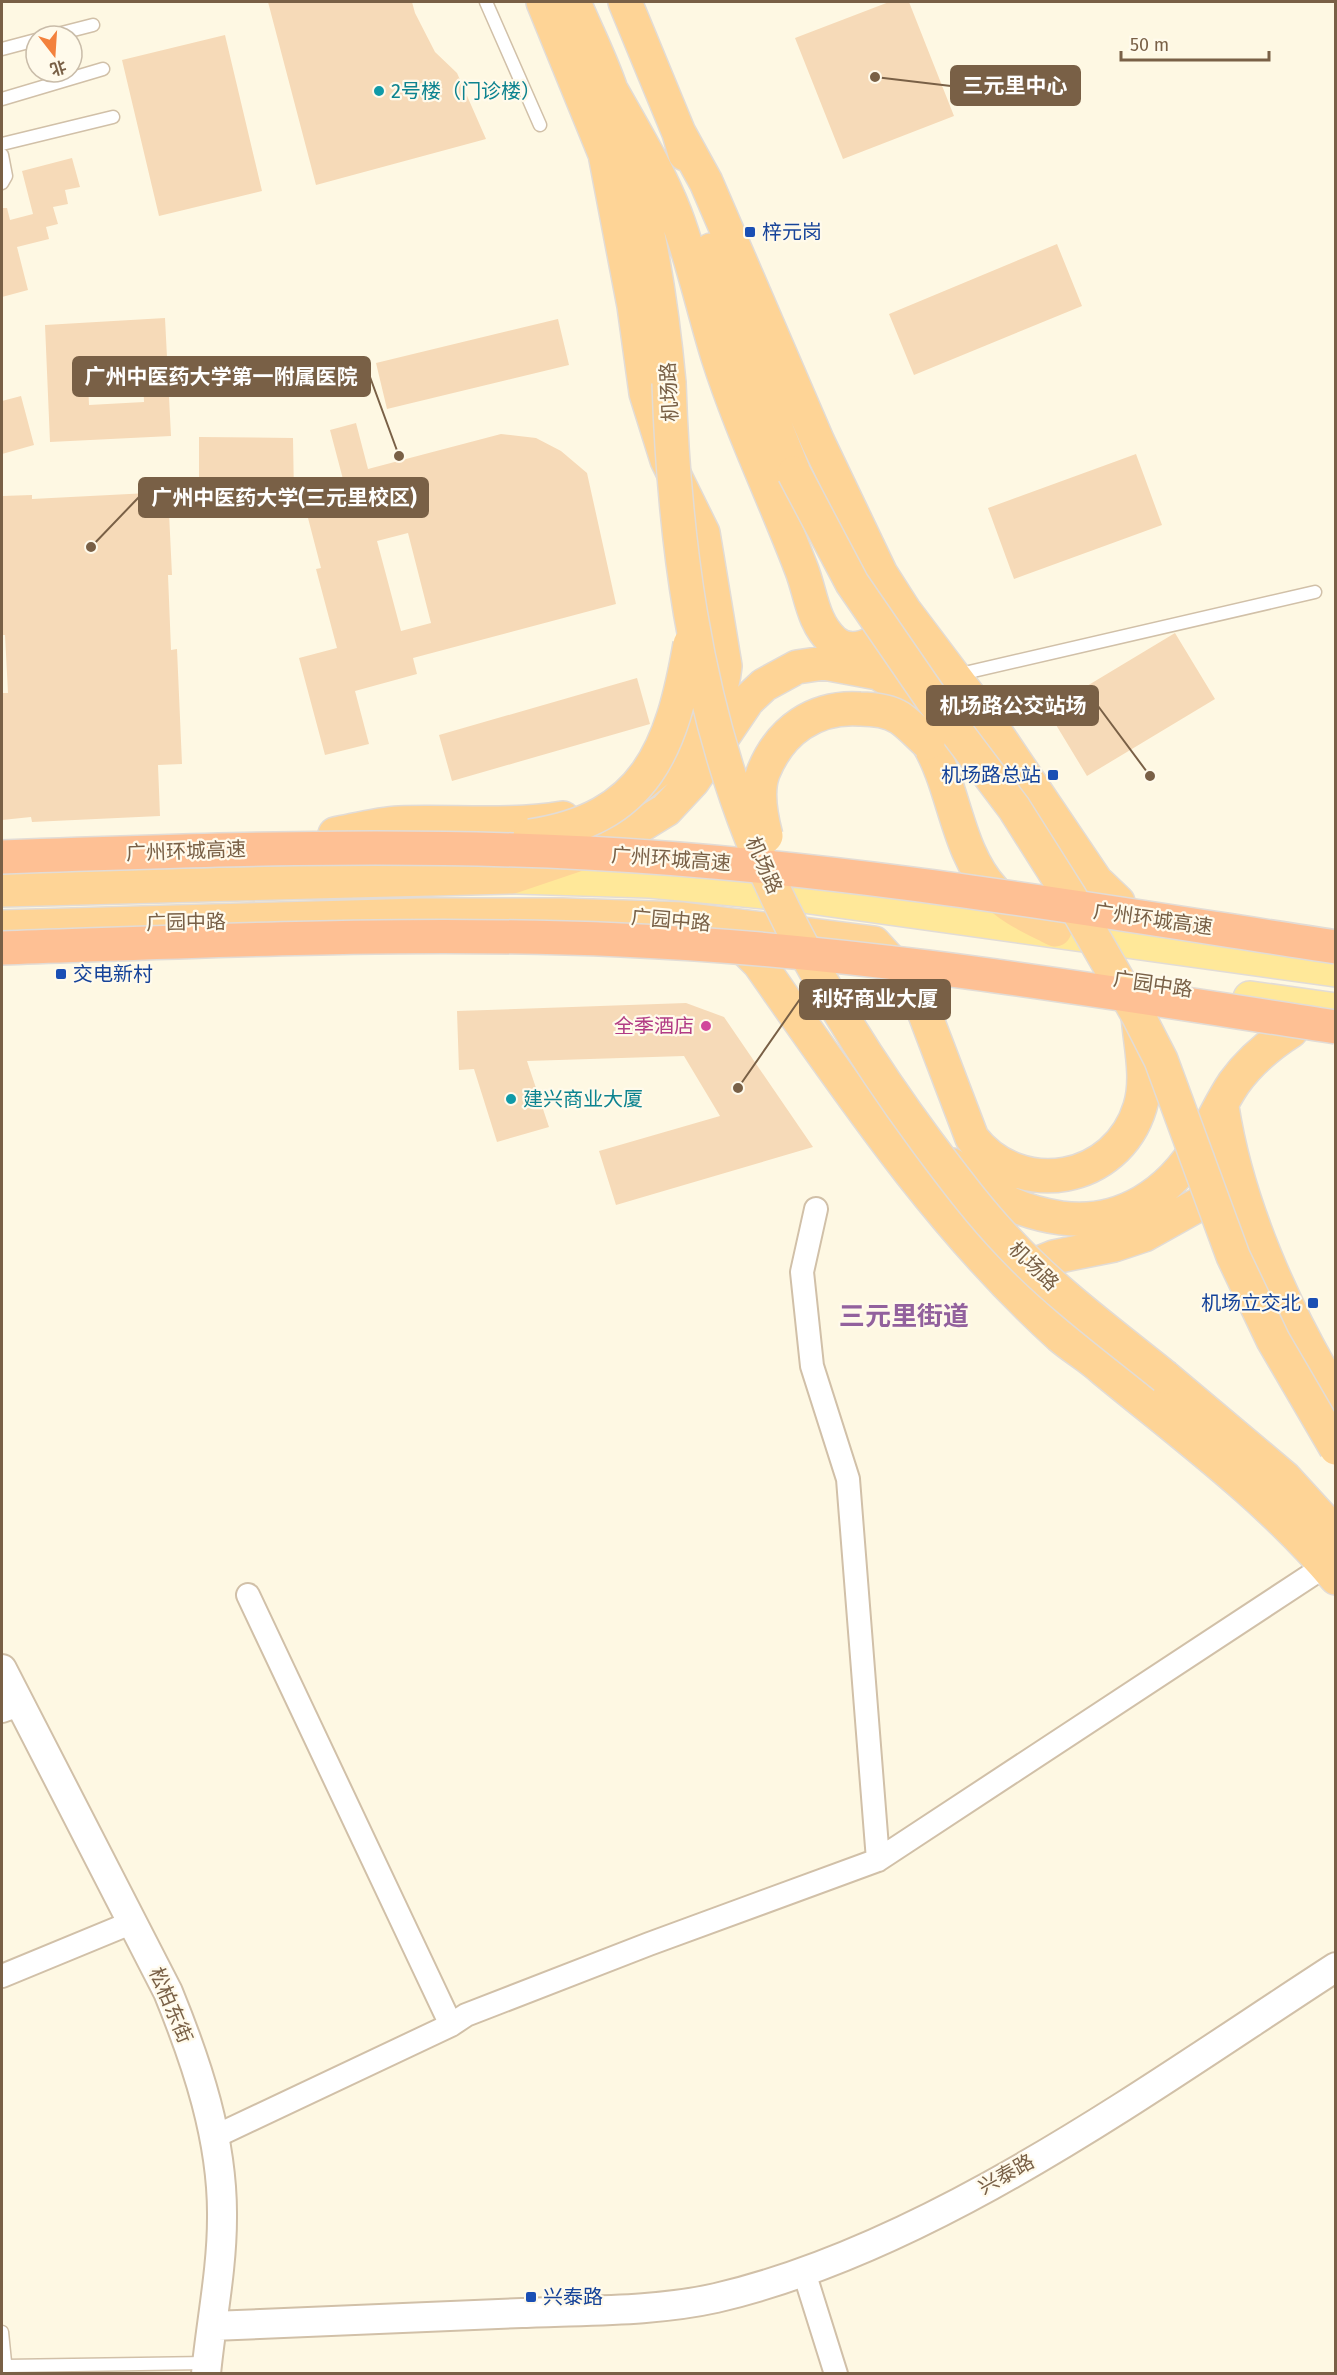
<svg xmlns="http://www.w3.org/2000/svg" width="1337" height="2375" font-family="'Fira Sans','Noto Sans SC',sans-serif">
  <style>
    .building { fill: #f6dab8; fill-rule: evenodd }
    .lines { fill: none; stroke-linecap: round; stroke-linejoin: round }
    .service-casing { stroke: #d1c0a8; stroke-width: 15 }
    .minor-casing { stroke: #d1c0a8; stroke-width: 26 }
    .tertiary-casing { stroke: #d1c0a8; stroke-width: 32 }
    .primary-casing { stroke: #e2dcd6; stroke-width: 36 }
    .trunk-casing { stroke: #e2dcd6; stroke-width: 36 }
    .service { stroke: #fff; stroke-width: 12 }
    .minor { stroke: #fff; stroke-width: 22 }
    .tertiary { stroke: #fff; stroke-width: 28 }
    .primary { stroke: #ffe899; stroke-width: 33 }
    .trunk { stroke: #fed496; stroke-width: 33 }
    .trunk-bridge-casing { stroke: #e2dcd6; stroke-width: 36; stroke-linecap: butt }
    .motorway-bridge-casing { stroke: #e2dcd6; stroke-width: 36; stroke-linecap: butt }
    .trunk-bridge { stroke: #fed496; stroke-width: 33 }
    .motorway-bridge { stroke: #fec094; stroke-width: 33 }
    .culture-dot { fill: #0f9aa8; stroke: #fffaeb; stroke-width: 2 }
    .transit-dot { fill: #1a4fb4; stroke: #fffaeb; stroke-width: 2 }
    .hotel-dot { fill: #d1479c; stroke: #fffaeb; stroke-width: 2 }
    .labels { text-anchor: middle; stroke-width: 4.5; stroke-linejoin: round; paint-order: stroke }
    .culture-label { font-size: 20px; fill: #0d838f; stroke: #fffaeb; text-anchor: start }
    .transit-label { font-size: 20px; fill: #164399; stroke: #fffaeb; text-anchor: start }
    .street-label { font-size: 20px; fill: #796046; stroke: #fffaeb }
    .hotel-label { font-size: 20px; fill: #b23c85; stroke: #fffaeb; text-anchor: end }
    .district-label { font-size: 26px; font-weight: bold; fill: #92619d; stroke: #fffaeb }
    .leader { fill: none; stroke: #796046; stroke-width: 2 }
    .callout-dot { fill: #796046; stroke: #fffaeb; stroke-width: 2 }
    .callout { fill: #796046; stroke: #796046; stroke-width: 2 }
    .callout-label { font-size: 21px; text-anchor: middle; font-weight: bold; fill: #fff }
  </style>
  <rect width="100%" height="100%" fill="#fef8e3"/>
  <!-- building -->
  <path class="building" d="M268,2H412L415,13L435,52L457,73L486,139L316,185Z
    M889,2H909L954,116L843,159L795,38Z
    M225,35L262,191L159,216L122,60Z
    M72,158L80,187L65,190L68,204L53,207L58,224L46,227L49,239L17,247L28,290L2,297V208H7L10,220L33,214L22,171Z
    M1057,244L1082,306L914,375L889,314Z
    M165,318L171,436L50,442L45,325ZM142,356L144,402L89,405L87,359Z
    M558,319L569,365L387,409L376,363Z
    M21,396L34,445L2,454V401Z
    M356,423L368,469L501,434L536,438L561,451L587,473L616,604L413,658L417,674L355,691L369,744L325,755L299,658L337,648L316,569L321,568L308,518L199,517V437L293,438L294,496L344,483L330,430ZM408,533L431,623L401,631L377,541Z
    M1136,454L1162,525L1014,579L988,508Z
    M168,492L172,575H168L171,650L177,649L182,764L158,765L160,816L32,822L31,817L2,820V693H8L5,635H2V496L32,495V499Z
    M1175,633L1215,699L1087,776L1047,710Z
    M637,678L650,724L452,781L439,735Z
    M686,1003L724,1017L813,1147L616,1205L599,1151L720,1116L684,1056L527,1061L549,1127L497,1142L474,1069L459,1070L457,1011Z"/>
  <g class="lines">
    <defs>
      <path id="service" d="M486,2L540,125
        M50,36L93,25
        M2,49L36,40
        M2,99L103,69
        M2,144L113,117
        M2,155L6,176L2,183
        M956,675L1315,592
        M2,2332L6,2372
        M6,2366L207,2363"/>
      <path id="minor" d="M816,1209L802,1272L812,1366L848,1479L878,1860
        M248,1595L451,2025
        M2,1711L22,1704
        M2,1976L133,1922
        M214,2137L451,2025L466,2015L649,1944L878,1860L1325,1566
        M804,2272L836,2374"/>
      <path id="tertiary" d="M2,1669L168,1992C197,2063 223,2140 222,2218C222,2270 211,2322 206,2374
        M212,2326C315,2322 418,2318 522,2313C586,2310 653,2312 716,2298C934,2247 1149,2088 1336,1967"/>
      <path id="primary" d="M518,877L650,881L796,895L1336,970
        M1250,998L1336,1010"/>
      <path id="trunk" d="M543,2L605,154L634,306L646,393L667,460L703,533L725,666C720,720 680,754 640,785
        M574,2C586,31 601,60 611,90C642,185 660,284 669,383
        M625,2L679,133L685,154
        M610,88C633,129 658,170 675,213C693,260 703,309 718,357C741,429 774,497 801,568C811,593 812,622 833,641C856,663 893,634 903,613
        M679,133L706,182L818,442L881,574L904,610L990,724L1096,881L1118,902
        M711,250L738,333L794,473
        M928,743C955,788 956,850 993,890C1009,909 1034,919 1055,930
        M335,834C356,830 378,824 399,823C454,821 508,827 563,818
        M2,890L512,877L598,848L622,837L666,810L693,781L748,700L764,685L797,667L824,663L878,673L909,692L939,718
        M2,927L420,915H562L683,919L874,943L915,988L972,1138C1020,1200 1117,1183 1140,1107C1149,1078 1140,1044 1138,1015
        M726,937L748,952L759,963C851,1094 941,1228 1060,1336C1074,1348 1090,1357 1103,1369C1183,1435 1269,1498 1336,1578
        M1222,1107C1237,1205 1284,1310 1336,1396
        M952,1165C984,1195 1019,1212 1061,1218C1122,1226 1170,1193 1200,1143C1212,1124 1221,1102 1234,1083C1249,1062 1269,1045 1291,1031
        M1014,1284L1037,1264L1054,1257L1114,1245L1144,1235L1237,1183
        M1165,1377L1285,1478L1336,1534"/>
    </defs>
    <!-- service casing -->
    <use href="#service" class="service-casing"/>
    <!-- minor casing -->
    <use href="#minor" class="minor-casing"/>
    <!-- tertiary casing -->
    <use href="#tertiary" class="tertiary-casing"/>
    <!-- primary casing -->
    <use href="#primary" class="primary-casing"/>
    <!-- trunk casing -->
    <use href="#trunk" class="trunk-casing"/>
    <!-- service -->
    <use href="#service" class="service"/>
    <!-- minor -->
    <use href="#minor" class="minor"/>
    <!-- tertiary -->
    <use href="#tertiary" class="tertiary"/>
    <!-- primary -->
    <use href="#primary" class="primary"/>
    <!-- trunk -->
    <use href="#trunk" class="trunk"/>
    <defs>
      <path id="trunk-bridge" d="M669,383C674,537 694,692 751,837C794,944 859,1050 927,1142C954,1178 980,1213 1011,1245C1057,1294 1113,1335 1165,1377
        M794,473L852,583L931,698L1014,808L1069,895L1138,1015L1161,1060L1233,1256L1273,1340L1336,1448
        M530,836C646,819 672,749 690,644
        M766,836C761,817 756,792 763,773C780,730 815,706 860,709C873,709 889,711 900,718C910,725 919,735 928,743"/>
      <path id="motorway-bridge" d="M2,857C197,850 392,843 587,853C838,866 1087,909 1336,947
        M2,948C208,941 414,931 621,940C861,950 1098,991 1336,1027"/>
    </defs>
    <!-- trunk-bridge casing -->
    <use href="#trunk-bridge" class="trunk-bridge-casing"/>
    <!-- motorway-bridge casing -->
    <use href="#motorway-bridge" class="motorway-bridge-casing"/>
    <!-- trunk-bridge -->
    <use href="#trunk-bridge" class="trunk-bridge"/>
    <!-- motorway-bridge -->
    <use href="#motorway-bridge" class="motorway-bridge"/>
  </g>
  <!-- markers -->
  <g class="culture-dot">
    <circle cx="379" cy="91" r="6"/>
    <circle cx="511" cy="1099" r="6"/>
  </g>
  <g class="transit-dot">
    <rect x="744" y="226" width="12" height="12" rx="3"/>
    <rect x="1047" y="769" width="12" height="12" rx="3"/>
    <rect x="55" y="968" width="12" height="12" rx="3"/>
    <rect x="1307" y="1297" width="12" height="12" rx="3"/>
    <rect x="525" y="2291" width="12" height="12" rx="3"/>
  </g>
  <circle class="hotel-dot" cx="706" cy="1026" r="6"/>
  <g class="labels">
    <!-- culture labels -->
    <g class="culture-label">
      <text x="391" y="98">2号楼（门诊楼）</text>
      <text x="523" y="1106">建兴商业大厦</text>
    </g>
    <!-- transit labels -->
    <g class="transit-label">
      <text x="762" y="239">梓元岗</text>
      <text x="1041" y="782" text-anchor="end">机场路总站</text>
      <text x="73" y="981">交电新村</text>
      <text x="1301" y="1310" text-anchor="end">机场立交北</text>
      <text x="543" y="2304">兴泰路</text>
    </g>
    <!-- street labels -->
    <g class="street-label">
      <text transform="translate(669 392) rotate(-93)" y="7">机场路</text>
      <text transform="translate(186 851) rotate(-2)" y="7">广州环城高速</text>
      <text transform="translate(671 859) rotate(4)" y="7">广州环城高速</text>
      <text transform="translate(764 865) rotate(66)" y="7">机场路</text>
      <text transform="translate(1153 919) rotate(8)" y="7">广州环城高速</text>
      <text transform="translate(671 920) rotate(5)" y="7">广园中路</text>
      <text transform="translate(186 922) rotate(-1)" y="7">广园中路</text>
      <text transform="translate(1153 984) rotate(8)" y="7">广园中路</text>
      <text transform="translate(1034 1266) rotate(44)" y="7">机场路</text>
      <text transform="translate(171 2005) rotate(67)" y="7">松柏东街</text>
      <text transform="translate(1006 2174) rotate(-29)" y="7">兴泰路</text>
    </g>
    <!-- hotel labels -->
    <g class="hotel-label">
      <text x="694" y="1033">全季酒店</text>
    </g>
    <!-- district labels -->
    <g class="district-label">
      <text x="904" y="1325">三元里街道</text>
    </g>
  </g>
  <!-- callouts -->
  <path class="leader" d="M875 77L951 86M399 456L370 377M91 547L139 497M1150 776L1098 706M738 1088L800 999"/>
  <g class="callout-dot">
    <circle cx="875" cy="77" r="6"/>
    <circle cx="399" cy="456" r="6"/>
    <circle cx="91" cy="547" r="6"/>
    <circle cx="1150" cy="776" r="6"/>
    <circle cx="738" cy="1088" r="6"/>
  </g>
  <g class="callout">
    <rect x="951" y="66" width="129" height="39" rx="6"/>
    <rect x="73" y="357" width="297" height="39" rx="6"/>
    <rect x="139" y="478" width="289" height="39" rx="6"/>
    <rect x="927" y="686" width="171" height="39" rx="6"/>
    <rect x="800" y="980" width="150" height="39" rx="6"/>
  </g>
  <g class="callout-label">
    <text x="1015" y="93">三元里中心</text>
    <text x="221" y="384">广州中医药大学第一附属医院</text>
    <text x="284" y="505">广州中医药大学(三元里校区)</text>
    <text x="1013" y="713">机场路公交站场</text>
    <text x="875" y="1006">利好商业大厦</text>
  </g>
  <!-- border -->
  <rect width="1337" height="2375" fill="none" stroke="#796046" stroke-width="6"/>
  <!-- north arrow -->
  <g transform="translate(54 54) rotate(163)"><circle r="28" fill="#fffaeb" stroke="#c9bca9" stroke-width="1.5"/>
  <path d="M0-4.5L10 22L0 15L-10 22Z" fill="#f3813d"/>
  <text y="-9" font-size="16" font-weight="bold" text-anchor="middle" fill="#796046">北</text>
  </g>
  <!-- scale -->
  <path d="M1121 51v9h148v-9" fill="none" stroke="#796046" stroke-width="3"/>
  <text x="1130" y="51" font-size="18" fill="#796046" stroke="#fffaeb" stroke-width="4.5" paint-order="stroke">50 m</text>
</svg>
